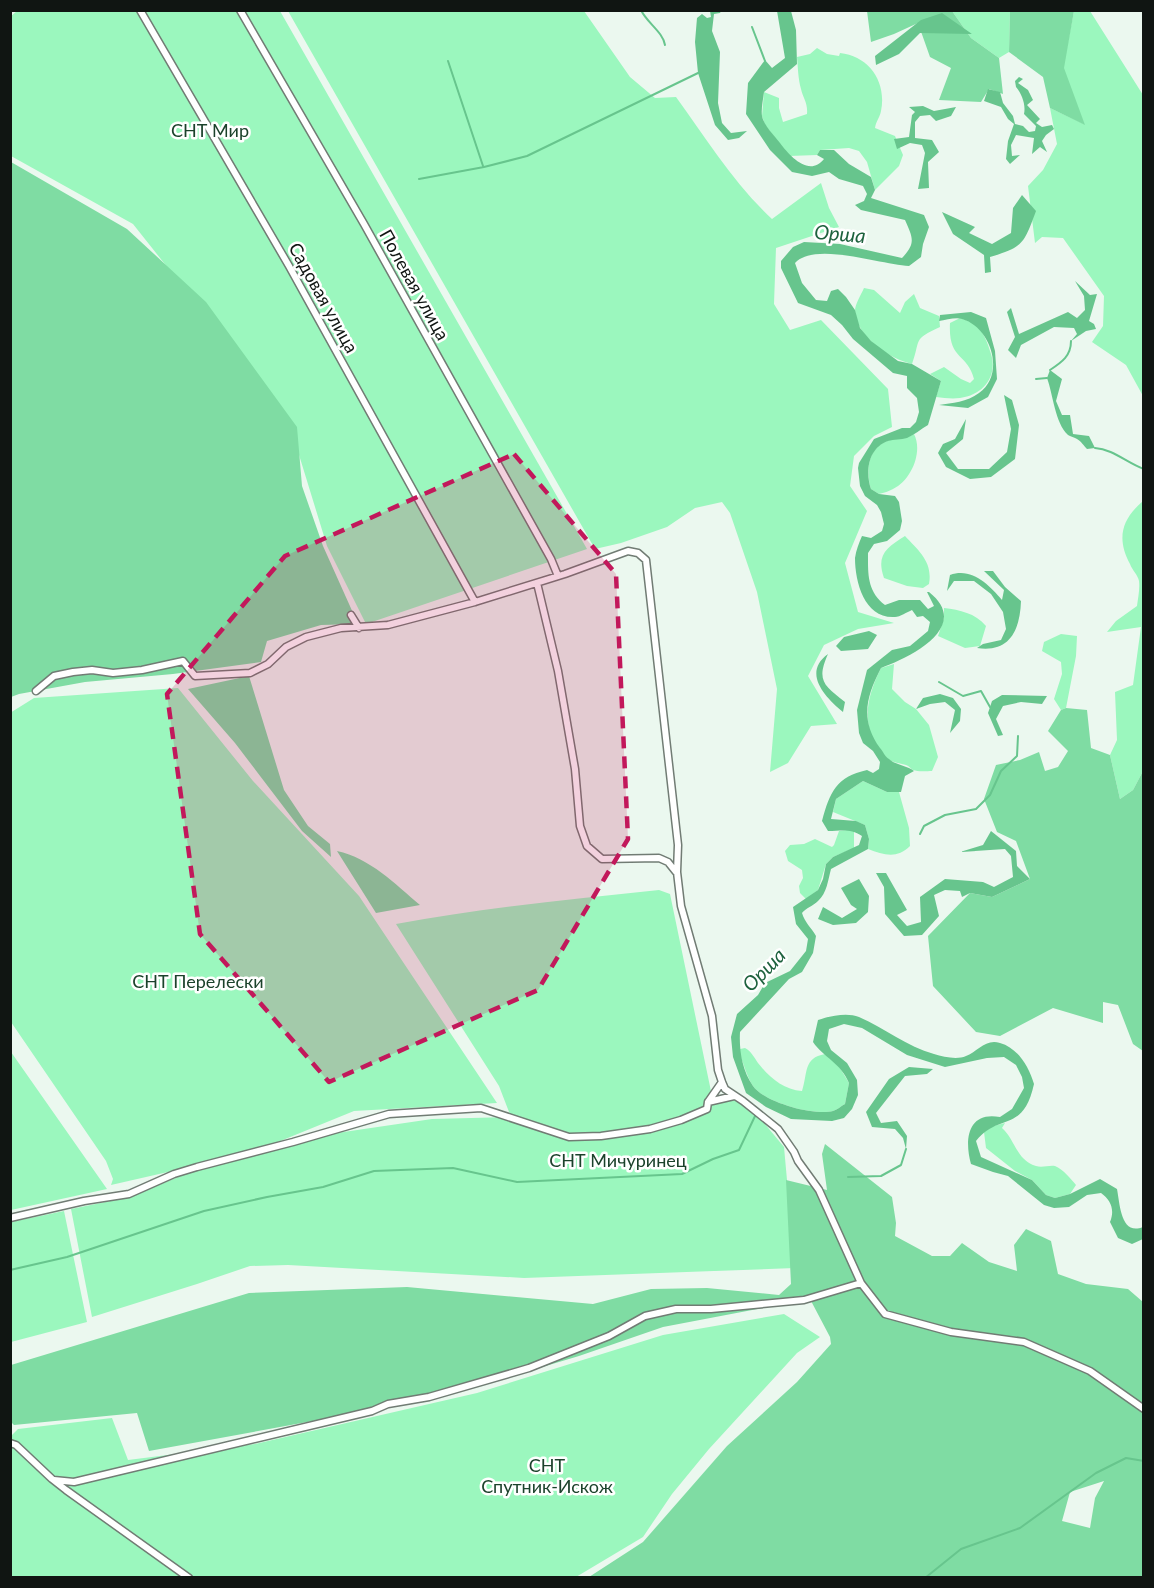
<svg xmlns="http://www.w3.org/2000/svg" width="1154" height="1588" font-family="Lato,sans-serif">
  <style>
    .green { fill: #9bf7be }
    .forest { fill: #7fdca3; fill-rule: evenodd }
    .water { fill: #67c58d }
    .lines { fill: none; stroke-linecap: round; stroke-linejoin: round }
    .stream { stroke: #67c58d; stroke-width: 2 }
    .street-casing { stroke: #717c74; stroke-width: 9 }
    .street { stroke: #fff; stroke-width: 6 }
    .marked { fill: #c2185b; fill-opacity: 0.2; stroke: #c2185b; stroke-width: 4.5; stroke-dasharray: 12 8; stroke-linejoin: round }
    .labels { text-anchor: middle; stroke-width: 5; stroke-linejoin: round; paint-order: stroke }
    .park-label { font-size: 18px; fill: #1b422b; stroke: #fff }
    .street-label { font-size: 18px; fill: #101512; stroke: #fff }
    .water-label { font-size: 20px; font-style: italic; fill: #1e623e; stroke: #fff }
  </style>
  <rect width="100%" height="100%" fill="#ebf8ef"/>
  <!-- green -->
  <path class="green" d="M17,11H280L587,549L366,624L327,546L288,419L133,224L11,156L10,17Z
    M288,11H584L630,77L655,98L676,97C706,138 734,184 772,219L821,183L829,208L839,227L776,248L774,304L790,330L821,320L888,389L892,427L874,436L854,456L850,486L867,511L845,563L858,612L894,623L858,629L824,645L808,676L837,724L811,726L788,763L770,772L777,689L757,592L730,513L722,502L695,508L667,527L621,543L595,549Z
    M952,11H1010L1009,52L999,58L971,38Z
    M1074,11H1090L1143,95V396L1126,365L1092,342L1103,326L1104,296L1063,238L1042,237L1035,243L1028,186L1043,170L1057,144L1050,108L1084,124L1063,68Z
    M817,48L827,54L839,56L840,53C869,56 887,82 881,111C880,117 876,121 875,128L895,136L903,155L899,166L875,190L867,162L859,151L849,148L820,150L817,155L789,156L765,125L762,116L764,92L779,98V108L783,122L807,114C808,103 803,98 801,89C798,78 798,68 797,57L810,54Z
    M864,288L874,290L900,313L905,302L914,294L920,308L939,316L940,327C912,340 921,339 912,364C890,359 856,337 855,311C855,304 861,295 864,288Z
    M960,318C965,320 973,322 977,326C983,331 988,344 990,351C999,374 985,395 960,398C952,399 944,398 936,397L941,381L930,374L944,367L961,379L970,383L974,379C967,352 948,361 950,323Z
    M914,434C923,451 912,480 893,489C889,491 884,493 879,494L871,489C865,471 868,446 890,440C899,438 906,439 914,434Z
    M1143,501V771L1133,790L1120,799L1110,755L1117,740L1115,692L1133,685L1141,627L1107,632L1116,621L1137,606C1138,598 1140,589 1139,581C1138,575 1132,570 1130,564C1116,538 1122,519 1143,501Z
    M905,536C919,551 933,562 929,584L923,588L907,586L884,578C876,555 886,548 905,536Z
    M944,608C960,610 975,613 986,626L980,646L965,648L938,636L944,618Z
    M1061,634L1077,636L1076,656L1066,708L1061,710L1054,699L1062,674L1061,662L1042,651L1044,642Z
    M894,664L892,689L905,702L916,709L929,725L938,757L932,771C927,771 918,772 913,770C911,769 909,766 906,765C900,763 893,763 888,759C859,732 865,700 881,668Z
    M178,688L253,781L359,896L497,1103L354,1111L251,1153L111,1185L113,1179L106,1161L11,1022L10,713L34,698Z
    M863,781L887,792H899L909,828L910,846C897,859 884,855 868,849L869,839L865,825L833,812L836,799Z
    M847,830L854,831V848L833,857L826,864L818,890L806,899L800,893L799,886L803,878L802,870L788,861L785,851L790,845L804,844L815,839L832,847L834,845L839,831Z
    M659,890L670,894L712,1096L744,1099L784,1147L795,1268L524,1278L288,1265L250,1266L197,1284L92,1317L71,1209L130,1197L195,1170L330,1134L432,1119L511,1117L499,1086L396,924C483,908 571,899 659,890Z
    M745,1048C751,1051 754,1057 758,1063C769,1077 783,1090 802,1091C808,1073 803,1058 825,1054L837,1063L849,1083L845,1104C841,1106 837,1110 833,1111C814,1116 764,1102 753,1086C747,1077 744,1065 740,1055V1049Z
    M10,1052H11L107,1189L11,1210Z
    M1005,1123L1002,1128C1015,1139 1016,1160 1036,1166C1042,1168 1049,1165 1055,1166C1063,1169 1071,1179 1076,1185L1070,1194L1055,1198L1046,1195L1032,1180L1015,1171L986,1148L984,1132L993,1126Z
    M64,1211L87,1322L11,1342V1222Z
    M784,1314L820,1337L797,1353L709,1449L672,1494L643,1537L576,1577H11L10,1437L18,1429L112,1418L128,1460L255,1444L477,1393L663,1335Z"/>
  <!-- forest -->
  <path class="forest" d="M867,11H952L971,38L999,58L1003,94L989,89L981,102L939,100L951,68L930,57L918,23L894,34L871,42Z
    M1010,11H1074L1064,68L1085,125L1050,108L1043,77L1009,52Z
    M11,162L127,229L206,302L297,427L302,486L323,546L358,624L321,625L267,641L261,662L173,674L85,682L19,694L11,697Z
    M249,676L284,790L308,826L330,844L331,857L302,831L235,743L188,689Z
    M1066,708L1087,710L1091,748L1110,755L1120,799L1133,790L1143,771V1051L1133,1044L1118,1005L1103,1002V1023L1053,1008L1000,1036L976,1032L933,986L928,936L970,893L992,897L1030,879L1016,841L997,832L984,799L996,765L1020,760L1039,752L1045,771L1058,767L1068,751L1048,731L1061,710Z
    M337,851C370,858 395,884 420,905L376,913Z
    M825,1144L892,1197L896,1223L895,1236L932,1256H950L962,1243L989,1262L1017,1271L1014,1245L1026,1229L1051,1241L1058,1274L1086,1284L1128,1289L1143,1302V1577H589L643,1542L727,1446L797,1382L831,1344L830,1337L810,1299L663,1327L579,1356L438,1398L149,1451L137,1413L14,1425L11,1422V1365L249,1293L407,1287L593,1304L651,1289L707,1288L779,1295L791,1284L786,1180L827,1190L822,1154ZM1104,1481L1095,1498L1090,1528L1062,1521L1070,1492Z"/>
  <!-- water -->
  <path class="water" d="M710,11H721L720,13L714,14L712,31L720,52L718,103L722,123L731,133L747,131L739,138L728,140L715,125L698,73L695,42L697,18L702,14L707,18L711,17Z
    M777,11H791L796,30L797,64L764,92C763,100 761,109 762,116C764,126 774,135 780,143C789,155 809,178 824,159L817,155L820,150H834L849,164L871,177L875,190L871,198L924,215L929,227L923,244L921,257L909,266C882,265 815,241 795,263L802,283L816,300L827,301L831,291L838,289L846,297L855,310L860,328L871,341L898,361L912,364L941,381L928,425C921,429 914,435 907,438C901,440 894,439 888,441C868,448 865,472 871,489L879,494L895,496L899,502L902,521L900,530L887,541L874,544L868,553C868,574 867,591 885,605L899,600H920L928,609L934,606L927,592H929C973,627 909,658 881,668C866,697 860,720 880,748C883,751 885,757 889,759C895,765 906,765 914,771L905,776L901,792H887L863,781L836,799L831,819L856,821L865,825L869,839L868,849L831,869C828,880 827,893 818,901C813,906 806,908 802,913C805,923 811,927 816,936L813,953L802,972L789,979L740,1032C739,1050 742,1070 753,1086C764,1102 814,1116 833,1111C837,1110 841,1106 845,1104L849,1083C841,1063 824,1058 813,1042L818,1020C830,1016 847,1012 859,1017C885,1028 907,1047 934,1054C944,1057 957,1060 966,1056C977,1052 986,1038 1000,1043C1018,1048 1029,1067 1034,1084C1023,1134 999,1112 976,1141L981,1157L1032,1180L1046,1195L1055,1198L1070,1194L1100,1179L1117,1189C1120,1205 1121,1236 1143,1227V1239L1132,1244L1118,1238L1110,1222C1115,1210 1111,1200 1101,1193L1087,1195L1069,1207L1054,1208L1044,1205L1008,1176L993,1172L971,1164C964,1139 968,1111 1000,1117L1012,1109L1024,1088L1022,1077L1016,1065L1004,1057L987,1058L945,1067L907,1055L862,1028L844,1024L829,1029L827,1041L831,1050L847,1063L857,1080L858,1095L852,1109L844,1118L832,1121L791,1119L766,1107L746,1093L733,1057L731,1037L737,1014L758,995L765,983L790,971L806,951L808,939L796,924L793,907L818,890L823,879L826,864L833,857L859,845L862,836C850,828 841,831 828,831L822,821C830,792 836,777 867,770L873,773L879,769L880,762L873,751L863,743L859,733L857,710L867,670L892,650L910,646L928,631L930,622L923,616L917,617L912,610C907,612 900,617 895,617C865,619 855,583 855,558C856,550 859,543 862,536L871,538L882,531L884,524L881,512L877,505L865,496L860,486L858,468L859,463L874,439L902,428H910L916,422L919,412L917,398L907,388V376L893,373L853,339L842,325L831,315L798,303L781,268V261L793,247L804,242L840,244L902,258C916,243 913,238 905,220L861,210L855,205L864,201L867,194L863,186L839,179L829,172L812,176L792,172L770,150L746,114L748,83L765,60L772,68L785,58Z
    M942,13L972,34L920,33L899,54L876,65L875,56L921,20Z
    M1019,77L1023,79L1018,83L1028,90L1033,100L1027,105L1040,119L1036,123L1042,127L1052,125L1054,129L1046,135L1042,141L1047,152L1040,147L1032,154L1034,138L1016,135L1011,145L1012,156L1020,155L1010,164L1006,159L1008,141L1014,124L1008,119L1001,107L984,101L988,89L1000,92L1003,103L1013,116L1015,124L1023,126L1029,132L1035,131L1036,126L1024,114C1026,105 1022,94 1016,87L1015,81Z
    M923,106L934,111L956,107L951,116L936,121L930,115L920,116L915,122V138L932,140L939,152L928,162L929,188L918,189L925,153L922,145L910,143L897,149L894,139L909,137L912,115L915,112L909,107Z
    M1022,195L1036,211C1024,243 1024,247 990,257L991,272L985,273L984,255L953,234L942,212L975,227L969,233L992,244L1011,233L1013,208Z
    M1075,281L1090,295L1097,294L1089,321L1094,324L1096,329L1086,331L1071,341L1077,334L1074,328L1054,327L1021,345L1016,358L1008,350L1015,337L1007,312L1011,308L1019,334L1068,312L1077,318L1085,310L1084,296Z
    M971,312L986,318L995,351L997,379L988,397L968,408L939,405C952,403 967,402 979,393C1006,374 991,327 962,319C956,317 946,320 939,321L940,315Z
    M1050,370L1062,379L1056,401L1062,415H1070L1073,434L1089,436L1095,448L1087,449C1084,446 1081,441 1077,439C1075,438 1070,436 1068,435C1055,423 1053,394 1047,378Z
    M1004,395L1012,400L1019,425L1015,459L991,477L970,479L946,467L938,453L943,444L955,439L966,419L963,439L946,453L958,469H989L1007,452L1011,429Z
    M984,571H993L1005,587L1021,601C1020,630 1010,653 977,648L983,644L1001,640L1006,629L1003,612L991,594L974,581H954L947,591L950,575C972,567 989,585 1002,600L1004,590Z
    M869,631L877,635L868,649L841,651L836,646L844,637Z
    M828,654C816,681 824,685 845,702L843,712C825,697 802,673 828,654Z
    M940,694L953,698L961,709L960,721L950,733L955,710L945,702L930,704L916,709L923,698Z
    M1002,695L1047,696L1042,704L1021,702L1003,706L996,719L1003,735L998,736L988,713L992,701Z
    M991,831L1016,851L1017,866L1030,879L992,897L970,893L962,897L960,891L945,890L934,895L939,916L922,935L904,936L885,914L884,887L876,873H886L907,910L897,915L907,926L921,922L920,897L945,879L983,882L994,887L1013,877L1011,856L1005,849L960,852L983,845Z
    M859,879L869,896L868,912L856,923L833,925L818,919L823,907L842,918L857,909L851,905L841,888Z
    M909,1067L933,1069L927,1074L905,1076L876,1113L881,1123L897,1121L907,1136L906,1149L903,1138L895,1129L872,1127L866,1112L889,1079Z"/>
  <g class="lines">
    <!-- stream -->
    <path class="stream" d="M641,10C647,23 663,32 665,45
      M752,27L765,61
      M448,61L483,166
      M419,179L484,167L527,156L698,73
      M1050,370C1062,362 1071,356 1071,341
      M1036,379L1047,378
      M1095,448C1113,449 1127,463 1144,469
      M939,682L963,696L981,691L990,707
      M920,834L924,826L945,815L976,809L990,795L1001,771L1017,756L1018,736
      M848,1177L881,1176L901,1165L906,1149
      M10,1270L67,1257L204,1211L267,1197L323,1187L374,1171L453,1168L517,1182L682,1174L713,1159L739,1150L756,1114
      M925,1578L961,1549L1020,1528L1096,1473L1126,1458L1144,1461"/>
    <defs>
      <path id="street" d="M140,10L289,266L475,602
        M240,10L364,224L551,559L558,576
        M537,583L558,671L575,769L580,826L587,846L602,859L659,858L668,862L676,872
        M351,615L359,628
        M36,691L54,676L73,672L92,670L113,673L142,670L183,661L195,676L250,673L268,664L286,647L306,637L341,628L388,625L475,602L565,574L628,551L638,553L646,560L678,845L677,872L681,906L712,1016L718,1070L722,1082L725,1089L743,1101L778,1129L794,1152L798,1161L819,1190L861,1283L885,1314L951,1332L1024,1342L1090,1371L1144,1409
        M708,1102L722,1082
        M10,1218L84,1201L129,1194L174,1174L197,1167L293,1142L389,1114L481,1108L569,1137L601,1136L650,1129L681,1120L707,1109L708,1102L734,1096
        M10,1443L16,1445L52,1479L66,1490L189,1578
        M54,1480L74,1482L372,1411L388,1404L429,1397L529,1368L609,1336L645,1316L676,1309H711L804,1300L861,1283"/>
    </defs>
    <!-- street casing -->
    <use href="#street" class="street-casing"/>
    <!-- street -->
    <use href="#street" class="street"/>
  </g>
  <!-- marked area -->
  <path class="marked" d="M514,454L616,574L628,839L538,990L329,1082L200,934L167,694L285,556Z"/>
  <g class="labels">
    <!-- park labels -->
    <g class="park-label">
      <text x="210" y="137">СНТ Мир</text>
      <text x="198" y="988">СНТ Перелески</text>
      <text x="618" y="1167">СНТ Мичуринец</text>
      <text x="547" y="1472">СНТ<tspan x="547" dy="21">Спутник-Искож</tspan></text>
    </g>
    <!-- street labels -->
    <g class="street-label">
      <text transform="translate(414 285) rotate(61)" y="6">Полевая улица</text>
      <text transform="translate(323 298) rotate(61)" y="6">Садовая улица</text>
    </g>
    <!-- water labels -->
    <g class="water-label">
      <text transform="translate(840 234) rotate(5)" y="7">Орша</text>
      <text transform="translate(764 970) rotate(-45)" y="7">Орша</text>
    </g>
  </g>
  <!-- border -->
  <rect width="1154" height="1588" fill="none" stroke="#101512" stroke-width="24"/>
</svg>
